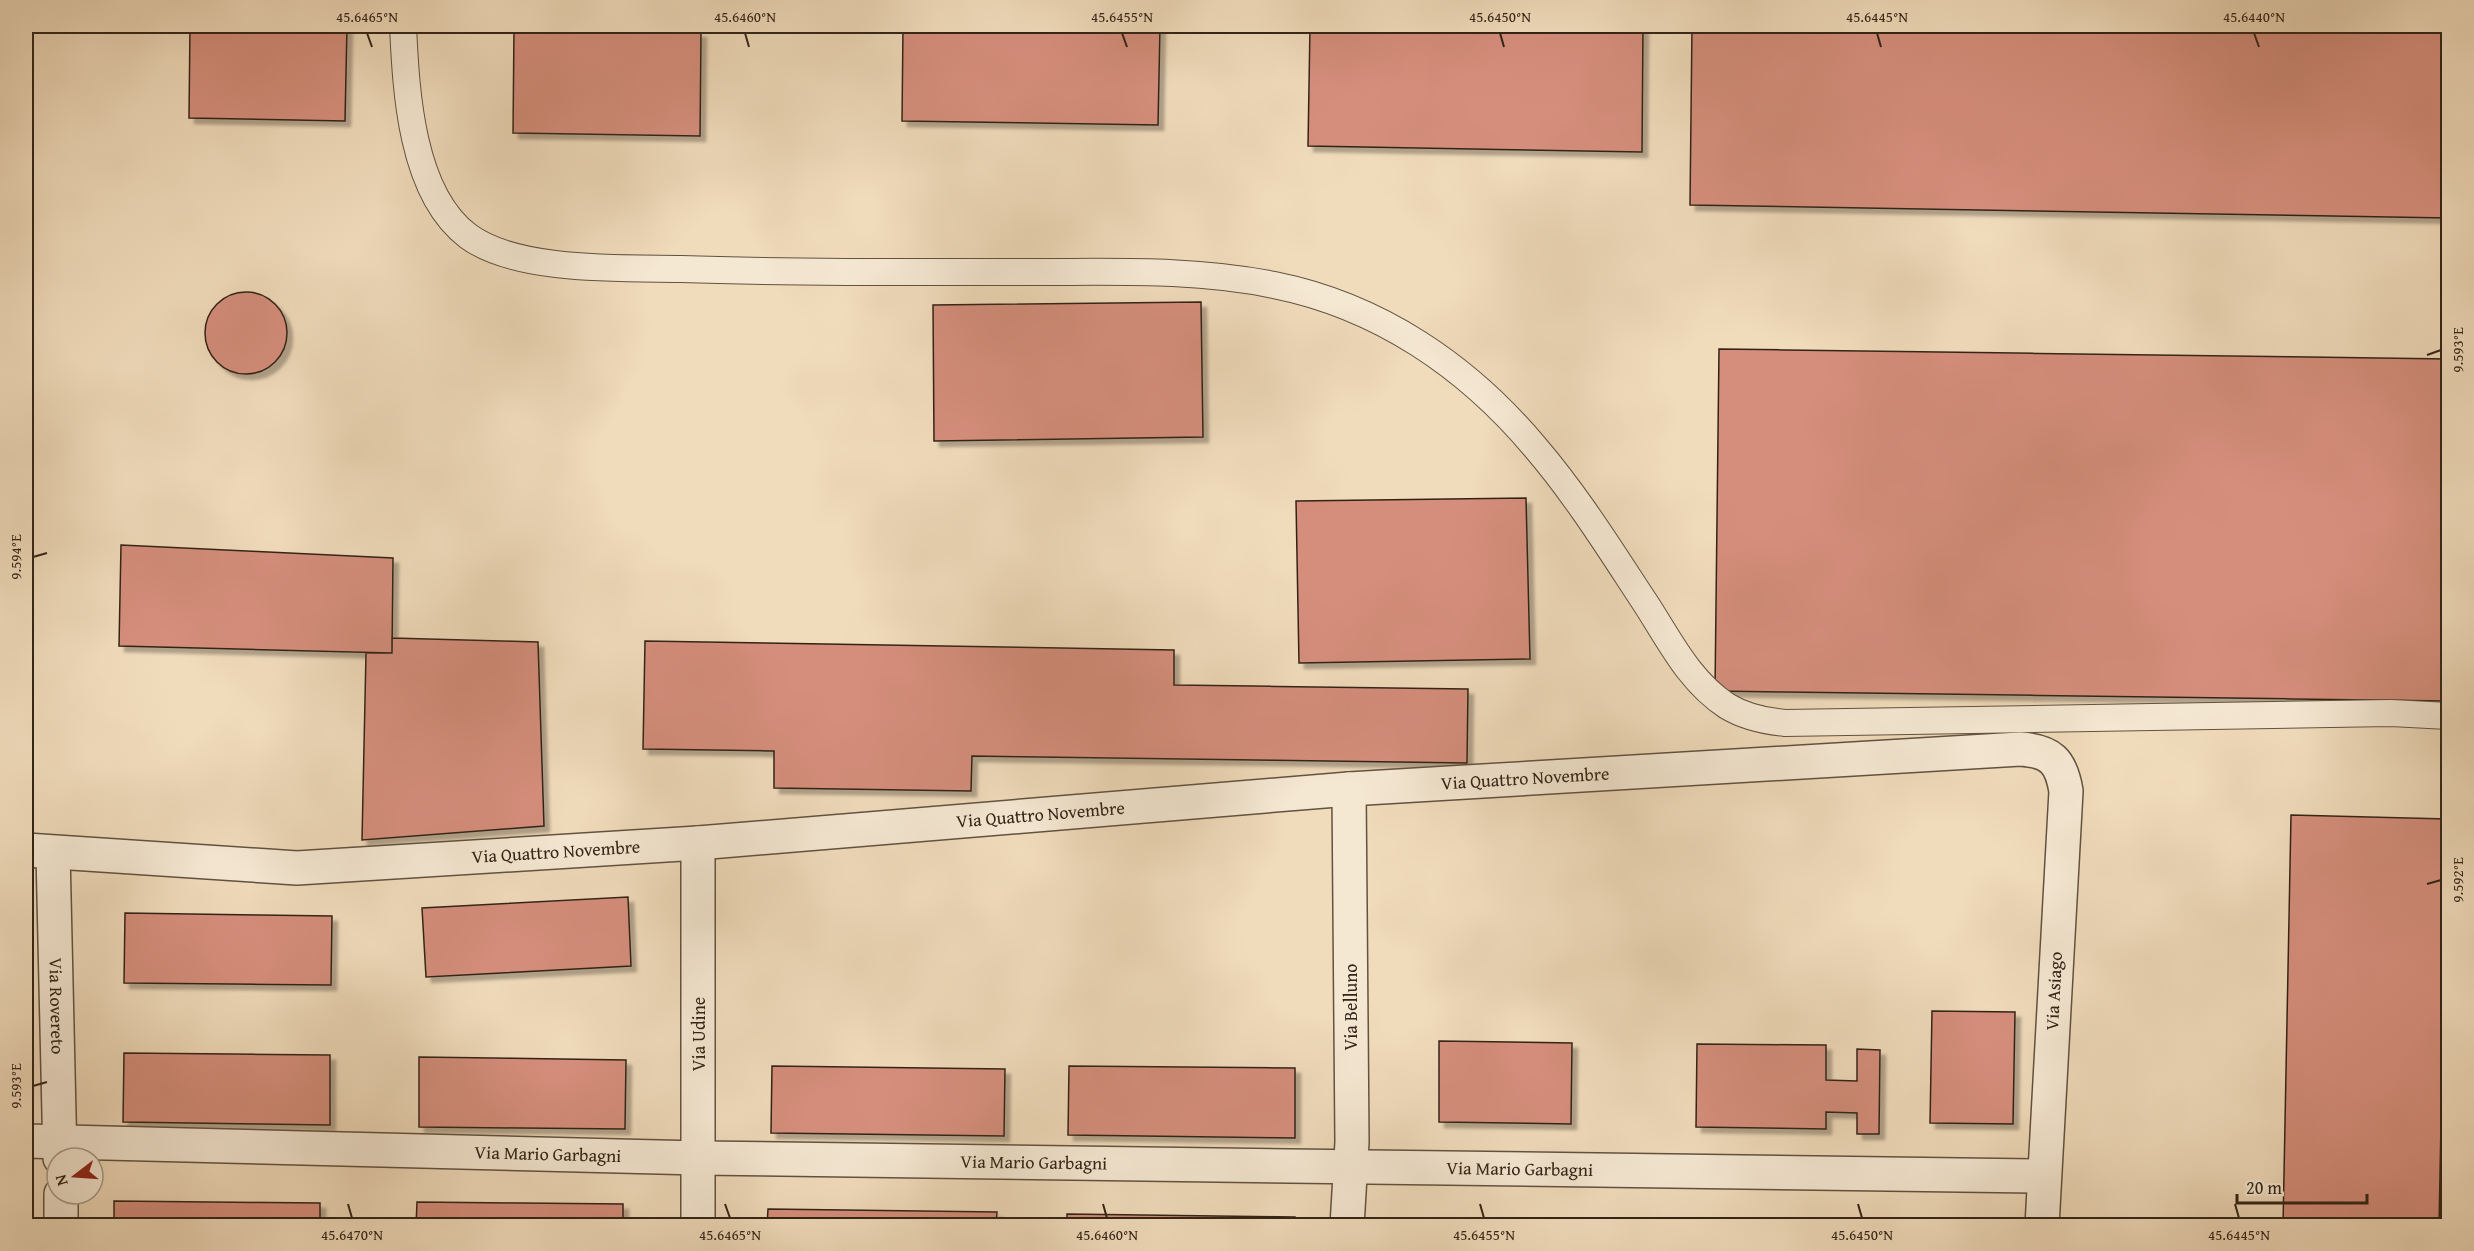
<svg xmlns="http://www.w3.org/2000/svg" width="2474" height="1251" font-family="'Gentium Book Plus',serif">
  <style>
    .building { fill: #d58e7c; stroke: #322417; stroke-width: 1.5; filter: url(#shadow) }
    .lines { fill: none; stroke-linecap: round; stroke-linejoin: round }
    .service-casing { stroke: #625240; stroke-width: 28 }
    .minor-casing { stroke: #625240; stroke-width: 36 }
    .service { stroke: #f5e8d3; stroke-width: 26 }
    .minor { stroke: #f5e8d3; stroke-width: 33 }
    .ticks { fill: none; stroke: #322417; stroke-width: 2 }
    .labels { text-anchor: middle; stroke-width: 6; stroke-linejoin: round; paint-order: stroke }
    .street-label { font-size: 18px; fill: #322417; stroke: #f5e8d3 }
    .neatline { fill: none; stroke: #322417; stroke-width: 2 }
    .ticks-label { font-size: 15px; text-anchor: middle; fill: #322417 }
  </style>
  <defs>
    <filter id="shadow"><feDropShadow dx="5.5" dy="5.5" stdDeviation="1.5" flood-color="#0004"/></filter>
  </defs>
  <rect width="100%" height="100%" fill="#f0dbbb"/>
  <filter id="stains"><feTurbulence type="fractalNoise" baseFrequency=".00333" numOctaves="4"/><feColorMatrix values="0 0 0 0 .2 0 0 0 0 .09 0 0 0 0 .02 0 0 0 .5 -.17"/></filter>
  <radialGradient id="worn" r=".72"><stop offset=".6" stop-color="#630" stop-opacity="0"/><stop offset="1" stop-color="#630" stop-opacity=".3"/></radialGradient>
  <!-- building -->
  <path class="building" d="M190,26H347L345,121L189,118Z
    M903,26H1160L1158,125L902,121Z
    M1310,26L1643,27L1642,152L1308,146Z
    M1692,26H2448V218L1690,205Z
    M514,29L701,32L700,136L513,133Z
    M205 333a41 41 0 1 1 82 0a41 41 0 1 1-82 0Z
    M1201,302L1203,437L934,441L933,305Z
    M1719,349L2448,359V701L1715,691Z
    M1526,498L1530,659L1299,663L1296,501Z
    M121,545L393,558L392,653L119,646Z
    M392,638L538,642L544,826L362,840L366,653H392Z
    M645,641L1174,650V685L1468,689L1467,763L972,756L971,791L774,788V751L643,749Z
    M2291,815L2447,819L2439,1226H2283Z
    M628,897L631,966L426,977L422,908Z
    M125,913L332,916L331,985L124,983Z
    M1932,1011L2015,1012L2013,1124L1930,1123Z
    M1439,1041L1572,1043L1571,1124L1439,1122Z
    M1697,1044L1826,1045V1080L1857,1081V1049L1880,1050L1879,1134H1857V1113L1826,1112V1129L1696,1127Z
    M124,1053L330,1055V1125L123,1122Z
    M419,1057L626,1060L625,1129L419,1127Z
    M772,1066L1005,1069L1004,1136L771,1133Z
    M1069,1066L1295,1068V1138L1068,1135Z
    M114,1201L320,1203V1226H114Z
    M417,1202L623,1204V1226H416Z
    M768,1209L997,1212L996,1226H767Z
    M1067,1214L1295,1217V1226H1067Z
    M1404,1218L1583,1220V1226H1404Z"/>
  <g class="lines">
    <defs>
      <path id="service" d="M403,26C406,91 411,193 468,236C516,272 622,268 681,269C800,273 920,272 1039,272C1118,272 1196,269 1274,285C1379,306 1467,366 1535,447C1577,496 1611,551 1646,604C1670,641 1689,681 1727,706C1745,717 1764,721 1785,723L2391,713L2448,716"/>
      <g id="minor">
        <path d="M698,843V1226"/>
        <path id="s1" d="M26,850L297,868L698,843L1349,789L2020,749C2051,751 2061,761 2066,791L2042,1226"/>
        <path id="s2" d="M53,853L60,1158"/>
        <path id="s3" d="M26,1141L699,1158L2043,1176"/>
        <path d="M61,1194V1226"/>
        <path d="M1347,1226L1352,1142L1349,789"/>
      </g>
    </defs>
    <!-- service casing -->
    <use href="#service" class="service-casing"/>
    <!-- minor casing -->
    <use href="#minor" class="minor-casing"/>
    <!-- service -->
    <use href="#service" class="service"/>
    <!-- minor -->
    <use href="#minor" class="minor"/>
  </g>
  <!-- ticks -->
  <path class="ticks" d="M367,33L372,47M745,33L749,47M1122,33L1127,47M1500,33L1504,47M1877,33L1881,47M2254,33L2259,47M2427,355L2441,350M33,557L47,553M2427,884L2441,880M33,1086L47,1082M348,1204L352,1218M725,1204L730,1218M1103,1204L1107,1218M1480,1204L1484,1218M1858,1204L1862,1218M2235,1204L2239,1218"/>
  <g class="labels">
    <!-- street labels -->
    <g class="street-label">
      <text dy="6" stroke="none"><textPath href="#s1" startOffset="1503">Via Quattro Novembre</textPath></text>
      <text dy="6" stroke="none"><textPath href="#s1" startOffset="1017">Via Quattro Novembre</textPath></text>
      <text dy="6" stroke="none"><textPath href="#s1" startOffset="531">Via Quattro Novembre</textPath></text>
      <text transform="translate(2054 991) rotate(-87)" y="6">Via Asiago</text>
      <text dy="6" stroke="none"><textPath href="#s2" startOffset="153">Via Rovereto</textPath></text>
      <text transform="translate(1351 1007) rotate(-90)" y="6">Via Belluno</text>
      <text transform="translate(699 1034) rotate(-90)" y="6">Via Udine</text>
      <text dy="6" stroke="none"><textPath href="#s3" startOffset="522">Via Mario Garbagni</textPath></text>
      <text dy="6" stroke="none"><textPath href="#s3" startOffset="1008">Via Mario Garbagni</textPath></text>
      <text dy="6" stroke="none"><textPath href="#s3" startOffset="1494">Via Mario Garbagni</textPath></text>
    </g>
  </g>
  <!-- margin -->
  <rect width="2474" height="1251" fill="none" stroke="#f0dbbb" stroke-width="66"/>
  <!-- north arrow -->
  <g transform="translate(75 1176) rotate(253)"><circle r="28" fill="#f5e8d3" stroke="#a79a88" stroke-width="1.5"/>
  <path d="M0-4.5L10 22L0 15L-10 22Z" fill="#8f2418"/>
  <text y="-9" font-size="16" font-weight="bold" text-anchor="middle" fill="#322417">N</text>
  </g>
  <!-- scale -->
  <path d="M2237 1194v9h130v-9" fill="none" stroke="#322417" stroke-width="3"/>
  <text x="2246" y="1194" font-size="18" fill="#322417" stroke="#f5e8d3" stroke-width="4.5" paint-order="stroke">20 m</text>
  <rect x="33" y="33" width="2408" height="1185" class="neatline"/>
  <g class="ticks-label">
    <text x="367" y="22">45.6465°N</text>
    <text x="745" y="22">45.6460°N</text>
    <text x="1122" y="22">45.6455°N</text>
    <text x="1500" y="22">45.6450°N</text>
    <text x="1877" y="22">45.6445°N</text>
    <text x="2254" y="22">45.6440°N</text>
    <text transform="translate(2458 350) rotate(-90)" y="5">9.593°E</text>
    <text transform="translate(16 557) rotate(-90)" y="5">9.594°E</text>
    <text transform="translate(2458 880) rotate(-90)" y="5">9.592°E</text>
    <text transform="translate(16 1086) rotate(-90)" y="5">9.593°E</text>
    <text x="352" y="1240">45.6470°N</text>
    <text x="730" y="1240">45.6465°N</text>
    <text x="1107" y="1240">45.6460°N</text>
    <text x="1484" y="1240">45.6455°N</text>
    <text x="1862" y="1240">45.6450°N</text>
    <text x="2239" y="1240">45.6445°N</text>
  </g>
  <rect width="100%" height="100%" filter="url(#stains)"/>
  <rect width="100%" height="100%" fill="url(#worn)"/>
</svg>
